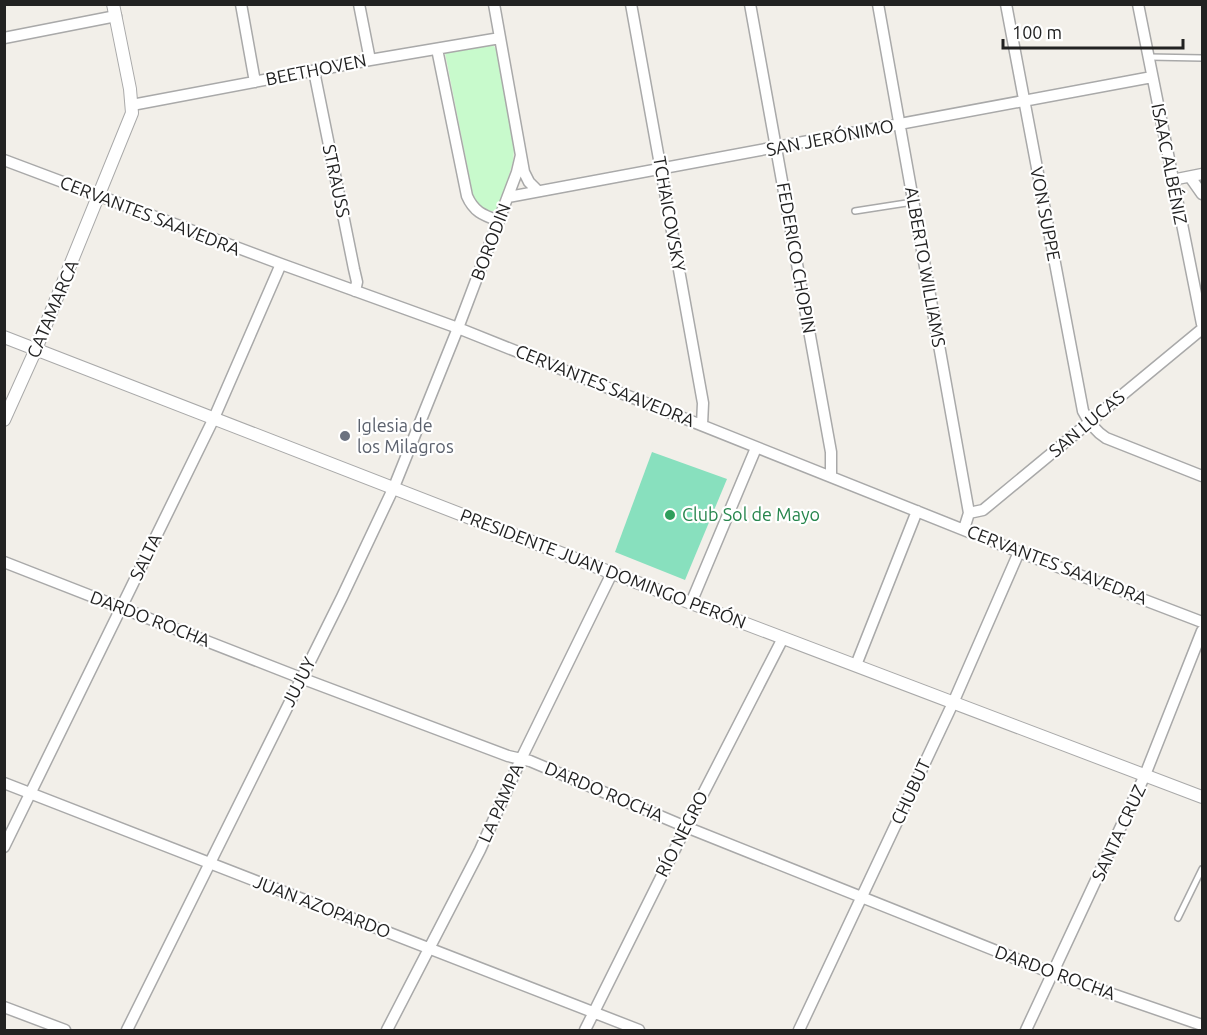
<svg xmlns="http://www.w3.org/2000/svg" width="1207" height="1035" font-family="Ubuntu,sans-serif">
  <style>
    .park { fill: #c8facc }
    .pitch { fill: #88e0be }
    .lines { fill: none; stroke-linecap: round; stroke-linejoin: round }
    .service-casing { stroke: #a9a9a9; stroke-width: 8 }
    .minor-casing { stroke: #a9a9a9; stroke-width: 13 }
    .tertiary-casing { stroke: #a9a9a9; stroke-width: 14 }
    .service { stroke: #fff; stroke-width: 5 }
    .minor { stroke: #fff; stroke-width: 10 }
    .tertiary { stroke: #fff; stroke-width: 12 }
    .worship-dot { fill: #6b7280; stroke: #fff; stroke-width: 2 }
    .leisure-dot { fill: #2e9e5b; stroke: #fff; stroke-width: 2 }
    .labels { text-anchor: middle; stroke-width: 4.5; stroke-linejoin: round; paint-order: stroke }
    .street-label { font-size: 18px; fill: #222; stroke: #fff }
    .worship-label { font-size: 18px; fill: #5b616d; stroke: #fff; text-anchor: start }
    .leisure-label { font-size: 18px; fill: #27864d; stroke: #fff; text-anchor: start }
  </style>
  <rect width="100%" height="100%" fill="#f2efe9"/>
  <!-- park -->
  <path class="park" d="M493,45L496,49L514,149L513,162L498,211C483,212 479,208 473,195L445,53Z"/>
  <!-- pitch -->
  <path class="pitch" d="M652,452L727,479L685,580L615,552Z"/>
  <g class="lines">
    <defs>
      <path id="service" d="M1149,57L1202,58
        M855,211L913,202
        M1178,918L1202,869"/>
      <path id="minor" d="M241,4L255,82
        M359,4L370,60
        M494,4L524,172L529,182L538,191
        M631,4L703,403L702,425
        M750,4L831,452V476
        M878,4L969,513L964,529
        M1006,4L1083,411C1089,423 1095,431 1106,438L1202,476
        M1138,4L1202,324
        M4,38L116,16
        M437,49L467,196C474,212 483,215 499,221
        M314,71L354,269L357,282L355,291
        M132,105L370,60L500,38
        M4,160L281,264L458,328L1019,552L1202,622
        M1190,177L1202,194
        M1172,180L1202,174
        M508,197L1152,77
        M969,513L983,510L1202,329
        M4,562L301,678L508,756L530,761L686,827L1054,974L1202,1025
        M691,603L756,448
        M856,665L917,511
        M4,783L639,1030
        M4,847L214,418L281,264
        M4,1007L65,1030
        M127,1030L342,597L394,487L458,328L517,172L521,155
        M387,1030L480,850L521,759L612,573
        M585,1030L686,827L783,638
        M799,1030L953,703L1019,552
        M1026,1030L1145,775L1202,631"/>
      <path id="tertiary" d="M4,337L612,573L1202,797
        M4,420L36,349L132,113L130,89L113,4"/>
    </defs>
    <!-- service casing -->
    <use href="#service" class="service-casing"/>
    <!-- minor casing -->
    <use href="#minor" class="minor-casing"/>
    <!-- tertiary casing -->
    <use href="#tertiary" class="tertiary-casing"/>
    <!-- service -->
    <use href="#service" class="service"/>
    <!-- minor -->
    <use href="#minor" class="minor"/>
    <!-- tertiary -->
    <use href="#tertiary" class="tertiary"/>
  </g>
  <!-- markers -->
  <circle class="worship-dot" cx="345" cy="436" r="6"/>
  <circle class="leisure-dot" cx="670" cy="515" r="6"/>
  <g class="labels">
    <!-- street labels -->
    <g class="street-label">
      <text transform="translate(316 70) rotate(-11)" y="6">BEETHOVEN</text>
      <text transform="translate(830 138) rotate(-11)" y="6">SAN JERÓNIMO</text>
      <text transform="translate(1169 164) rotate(79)" y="6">ISAAC ALBÉNIZ</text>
      <text transform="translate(336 181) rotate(78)" y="6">STRAUSS</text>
      <text transform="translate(669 214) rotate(80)" y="6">TCHAICOVSKY</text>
      <text transform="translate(1045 214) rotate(79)" y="6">VON SUPPE</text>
      <text transform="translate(150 216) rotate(21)" y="6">CERVANTES SAAVEDRA</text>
      <text transform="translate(491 242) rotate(-69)" y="6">BORODIN</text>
      <text transform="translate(796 258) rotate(80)" y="6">FEDERICO CHOPIN</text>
      <text transform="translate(925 267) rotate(80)" y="6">ALBERTO WILLIAMS</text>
      <text transform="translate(53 309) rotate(-67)" y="6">CATAMARCA</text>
      <text transform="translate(605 386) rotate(22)" y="6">CERVANTES SAAVEDRA</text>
      <text transform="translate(1087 424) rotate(-40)" y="6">SAN LUCAS</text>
      <text transform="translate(146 557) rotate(-64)" y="6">SALTA</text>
      <text transform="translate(1057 565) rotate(21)" y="6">CERVANTES SAAVEDRA</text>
      <text transform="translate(603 569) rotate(21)" y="6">PRESIDENTE JUAN DOMINGO PERÓN</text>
      <text transform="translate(150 619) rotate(21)" y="6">DARDO ROCHA</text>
      <text transform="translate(299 682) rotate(-63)" y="6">JUJUY</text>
      <text transform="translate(604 792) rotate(23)" y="6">DARDO ROCHA</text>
      <text transform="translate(911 792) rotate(-65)" y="6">CHUBUT</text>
      <text transform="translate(501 803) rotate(-66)" y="6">LA PAMPA</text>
      <text transform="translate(1119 833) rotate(-65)" y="6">SANTA CRUZ</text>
      <text transform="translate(682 834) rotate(-63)" y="6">RÍO NEGRO</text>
      <text transform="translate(322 907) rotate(21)" y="6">JUAN AZOPARDO</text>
      <text transform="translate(1055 973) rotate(20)" y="6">DARDO ROCHA</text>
    </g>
    <!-- worship labels -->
    <g class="worship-label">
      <text x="357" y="432">Iglesia de<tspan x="357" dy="21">los Milagros</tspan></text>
    </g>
    <!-- leisure labels -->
    <g class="leisure-label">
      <text x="682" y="521">Club Sol de Mayo</text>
    </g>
  </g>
  <!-- border -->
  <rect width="1207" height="1035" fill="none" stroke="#222222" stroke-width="12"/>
  <!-- scale -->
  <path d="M1003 39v9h180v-9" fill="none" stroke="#222222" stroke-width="3"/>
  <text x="1012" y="39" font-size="18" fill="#222222" stroke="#ffffff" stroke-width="4.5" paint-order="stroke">100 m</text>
</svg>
